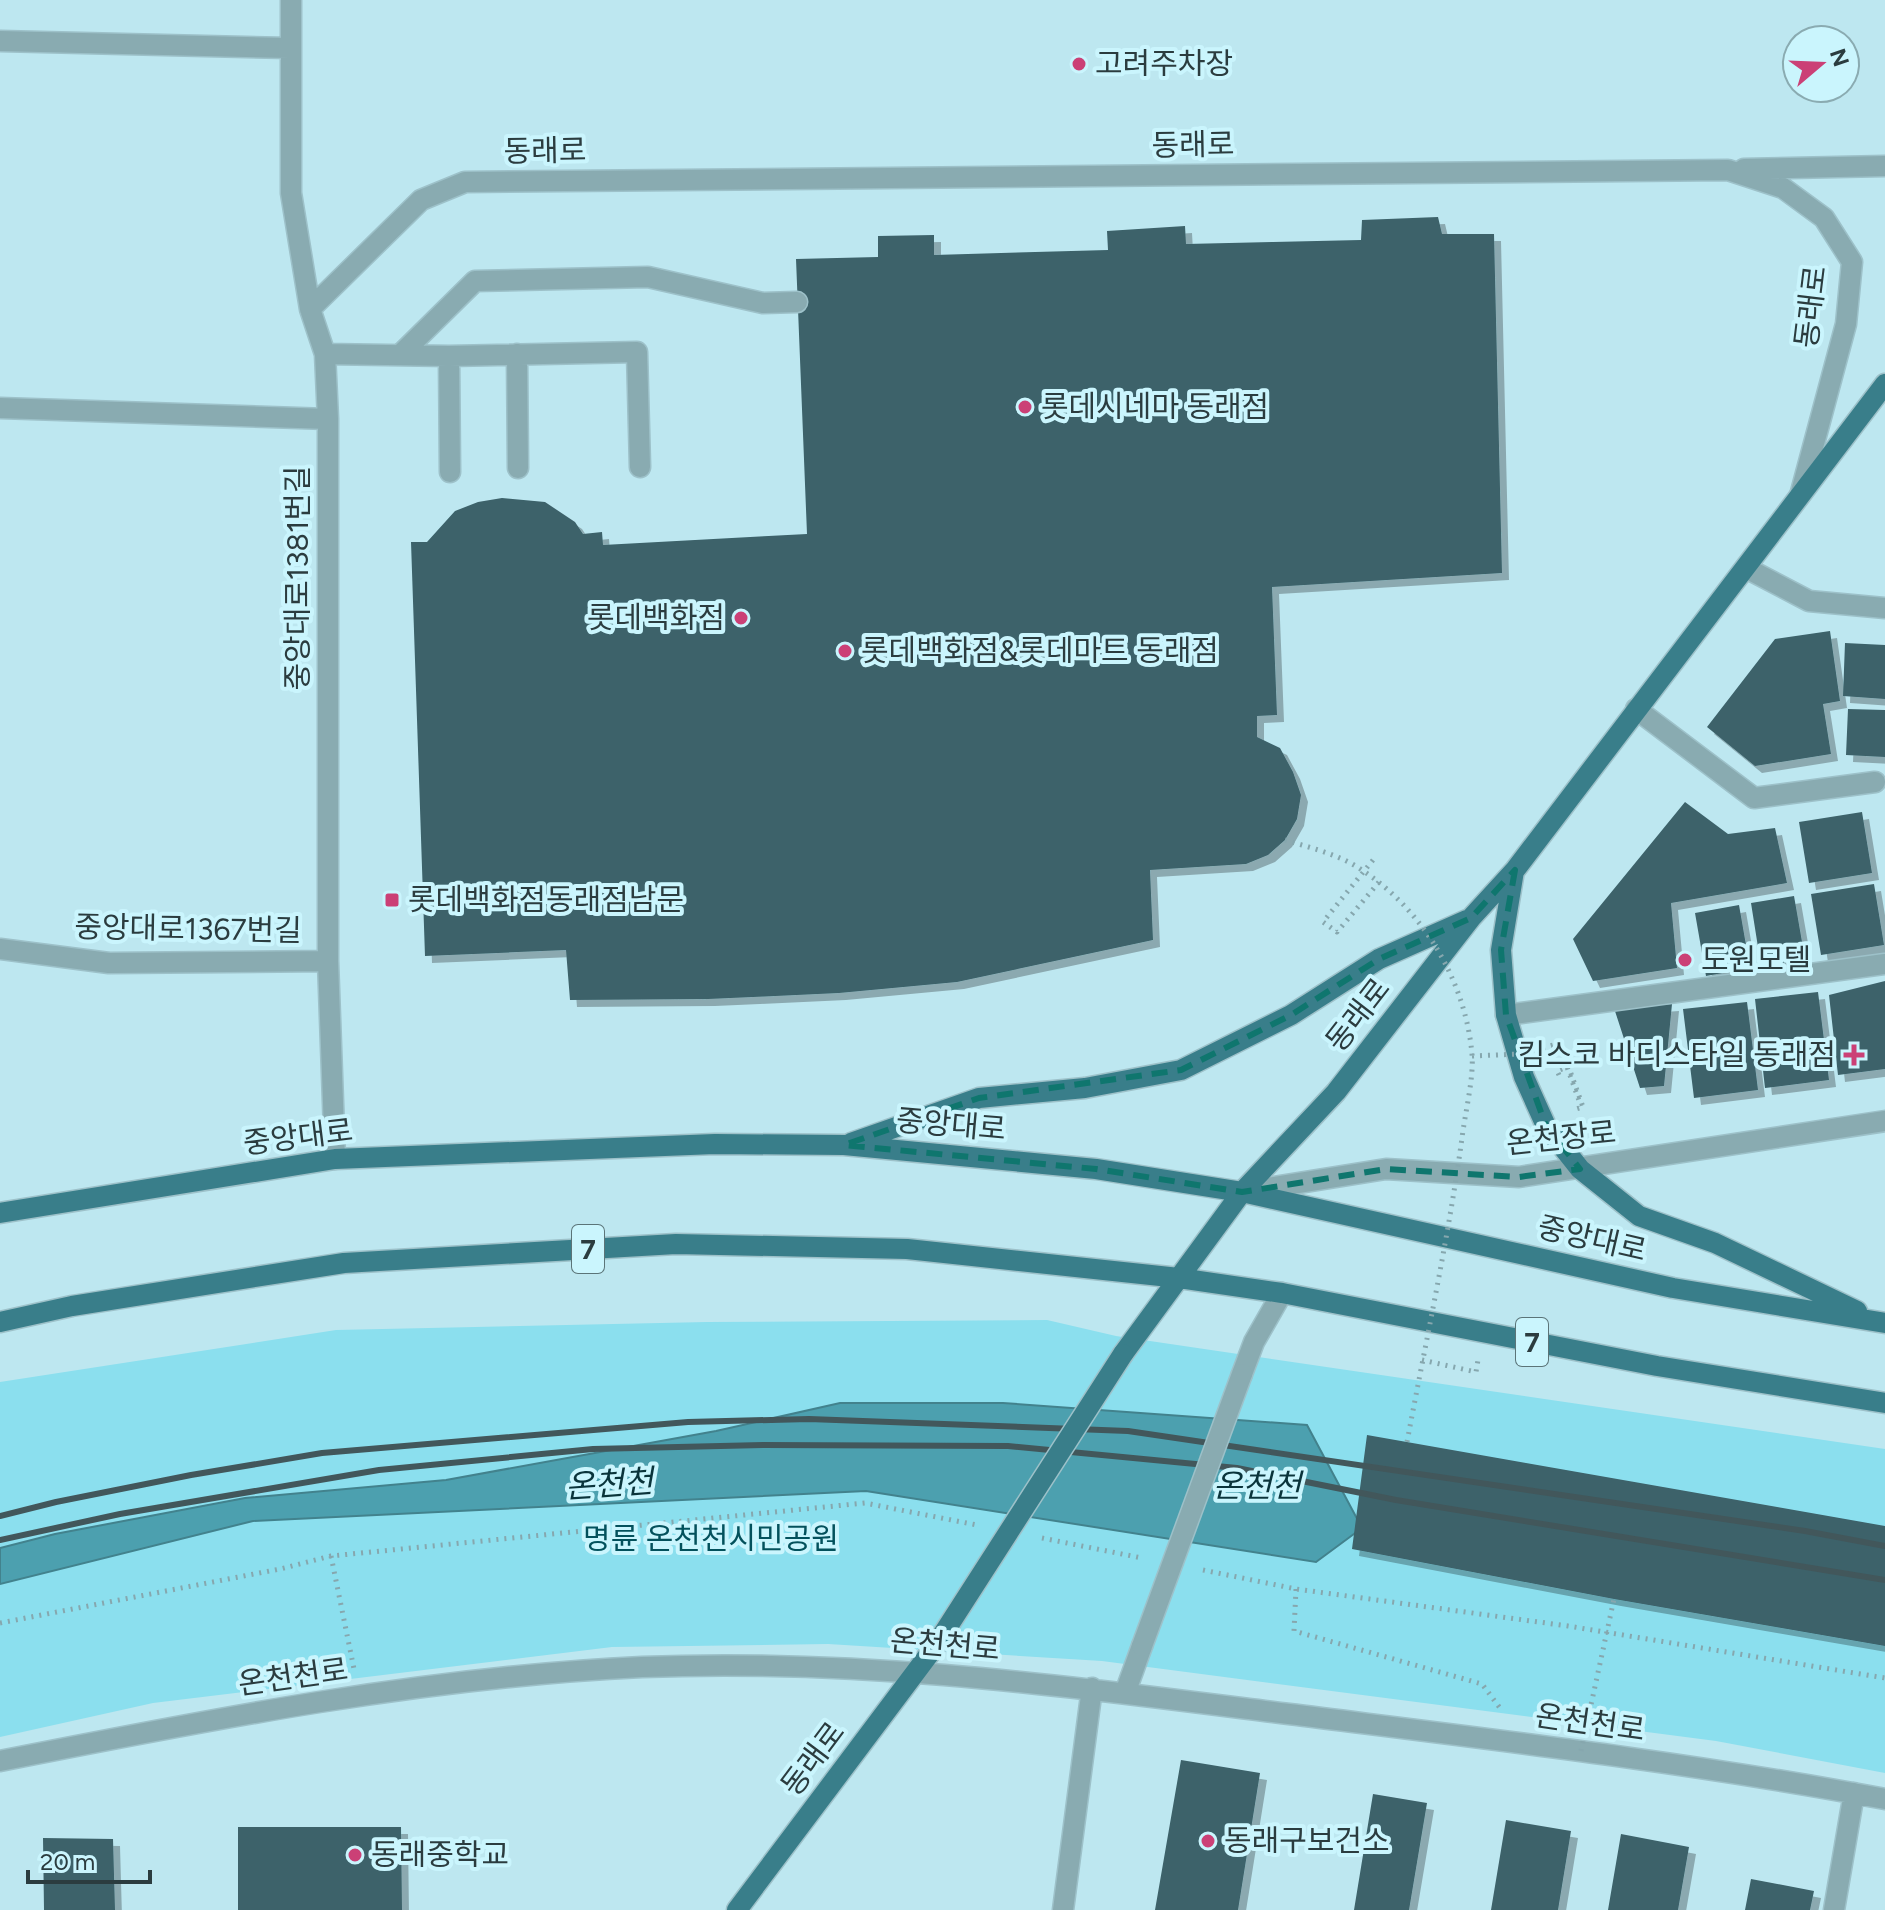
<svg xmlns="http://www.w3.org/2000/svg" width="1885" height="1910" font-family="Figtree,'Noto Sans KR',sans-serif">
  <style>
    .green { fill: #8bdfee }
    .water { fill: #4ca0af; stroke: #42828d; stroke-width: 2 }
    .building { fill: #3c626a; filter: url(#shadow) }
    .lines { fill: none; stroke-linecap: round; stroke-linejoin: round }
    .minor-casing { stroke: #9dc1c9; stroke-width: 23 }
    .major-casing { stroke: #9dc1c9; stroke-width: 23 }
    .path { stroke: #86a7ae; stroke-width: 5; stroke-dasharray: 2 6; stroke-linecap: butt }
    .minor { stroke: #89abb1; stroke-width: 20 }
    .major { stroke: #397e8a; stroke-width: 20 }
    .rail { stroke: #42575b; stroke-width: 6 }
    .minor-bridge-casing { stroke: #9dc1c9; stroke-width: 23; stroke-linecap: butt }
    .major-bridge-casing { stroke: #9dc1c9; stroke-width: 23; stroke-linecap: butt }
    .path-bridge { stroke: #86a7ae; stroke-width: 5; stroke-dasharray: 2 6; stroke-linecap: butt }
    .minor-bridge { stroke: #89abb1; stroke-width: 20 }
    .major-bridge { stroke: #397e8a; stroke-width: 20 }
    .marked { fill: none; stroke: #0f766e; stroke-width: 6; stroke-dasharray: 16 10; stroke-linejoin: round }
    .poi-dot { fill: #cb4076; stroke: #caf5fd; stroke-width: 3 }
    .labels { text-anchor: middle; stroke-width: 8; stroke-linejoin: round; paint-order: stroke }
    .shield { fill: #caf5fd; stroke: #5b7478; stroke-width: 2 }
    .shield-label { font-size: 28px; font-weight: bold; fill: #2b3c3f }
    .poi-label { font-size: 30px; fill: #2b3c3f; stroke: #caf5fd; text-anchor: start }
    .street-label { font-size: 30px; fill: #2b3c3f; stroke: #caf5fd }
    .park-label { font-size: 30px; fill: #03515c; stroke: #caf5fd }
    .water-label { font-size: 32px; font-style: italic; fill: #0a343b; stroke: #caf5fd }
  </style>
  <defs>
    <filter id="shadow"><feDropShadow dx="7" dy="7" stdDeviation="0" flood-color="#0004"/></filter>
  </defs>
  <rect width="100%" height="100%" fill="#bde7f0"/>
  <!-- green -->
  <path class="green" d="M1047,1320L1116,1336L1885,1449V1773L1716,1741L1102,1661L828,1644L612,1647L153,1703L0,1737V1382L336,1330L707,1322Z"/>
  <!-- water -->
  <path class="water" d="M840,1403H1003L1307,1425L1362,1528L1316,1562L866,1491L253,1521L0,1584V1548L55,1534L245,1498L446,1480L716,1431Z"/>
  <!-- building -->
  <path class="building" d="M1438,217L1442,234H1494L1502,573L1272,587L1277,715L1257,716V737L1280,748L1293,772L1301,795L1297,819L1285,840L1268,855L1246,864L1150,870L1153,940L957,982L839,993L708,999L570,1000L566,950L425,956L411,542H427L455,511L478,502L502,498L545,502L575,522L583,534L602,532L603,545L807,534L796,259L878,257V236L934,235V255L1108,250L1107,231L1185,226L1186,244L1361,240L1362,220Z
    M1830,631L1840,701L1823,704L1831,754L1755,766L1707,727L1775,639Z
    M1845,643L1885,645V699L1843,696Z
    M1848,709L1885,710V757L1846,755Z
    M1685,802L1728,834L1775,828L1787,883L1671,903L1677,968L1593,981L1573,939Z
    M1862,812L1872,873L1809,883L1799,822Z
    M1874,884L1884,945L1821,955L1811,894Z
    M1794,896L1805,959L1761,966L1751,903Z
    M1739,905L1750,968L1706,976L1695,913Z
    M1885,981V1069L1838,1075L1829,995Z
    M1818,992L1829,1080L1765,1088L1755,999Z
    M1747,1002L1758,1090L1694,1098L1683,1009Z
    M1672,1004L1664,1086L1640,1088L1614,1008Z
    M1367,1435L1885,1526V1646L1614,1599L1352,1549Z
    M1181,1760L1260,1773L1238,1910H1155Z
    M1373,1794L1427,1803L1409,1910H1354Z
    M1506,1820L1571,1831L1558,1910H1491Z
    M238,1827H401L402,1910H238Z
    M1621,1834L1689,1847L1678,1910H1608Z
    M43,1838L113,1839L115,1910H44Z
    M1751,1879L1814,1891L1810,1910H1745Z"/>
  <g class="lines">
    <defs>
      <path id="minor" d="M291,0V193L310,309L325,354L328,419V961L335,1159
        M0,41L289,48
        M1744,169L1885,166
        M310,309L421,200L465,182L1728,170L1783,188L1824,218L1852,262L1846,324L1801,492
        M325,354L449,356L637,352L640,467
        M517,354L518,468
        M400,355L475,281L648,277L763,303L797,302
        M449,356L450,472
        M0,408L328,419
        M1746,568L1809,601L1885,608
        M1636,709L1754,798L1875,782
        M0,949L109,963L328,961
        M1506,1015L1885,964
        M1242,1192L1386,1169L1519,1177L1885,1121
        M1242,1374L1254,1342L1282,1293
        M1125,1693L1142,1646
        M0,1761C212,1719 426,1677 642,1667C863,1658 1072,1687 1289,1714C1488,1739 1688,1762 1885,1799
        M1063,1910L1092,1688
        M1834,1910L1854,1793"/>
      <path id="major" d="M1514,871L1501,950L1506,1015L1524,1077L1546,1126L1580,1169L1639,1216L1715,1243L1857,1311
        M851,1143L979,1098L1085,1088L1181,1070L1291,1015L1379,959L1467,920
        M0,1213L335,1159L715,1144L844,1145L1096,1169L1242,1192L1673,1288L1885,1323
        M0,1322L72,1306L344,1263L676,1244L907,1249L1179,1278L1282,1293L1657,1366L1885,1403
        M1123,1354L1242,1192L1336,1092L1471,918L1515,870L1885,384
        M737,1910L936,1645"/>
    </defs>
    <!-- minor casing -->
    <use href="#minor" class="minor-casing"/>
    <!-- major casing -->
    <use href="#major" class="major-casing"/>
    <!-- path -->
    <path class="path" d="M1373,860L1323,922L1337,932L1379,882
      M1560,1043L1583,1107L1573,1110
      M1559,1075L1557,1071L1567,1067L1581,1106
      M1422,1360L1476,1372L1478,1360
      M1042,1538L1142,1558
      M331,1556L354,1669
      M1203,1570L1296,1589L1568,1626L1885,1678
      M1296,1589L1294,1631L1482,1684L1500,1708
      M0,1623L280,1569L331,1556L865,1503L977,1525"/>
    <!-- minor -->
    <use href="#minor" class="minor"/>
    <!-- major -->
    <use href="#major" class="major"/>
    <!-- rail -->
    <path class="rail" d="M0,1516L56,1502L191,1475L322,1453L688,1422L809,1419L1128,1431L1805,1531L1885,1546
      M0,1540L120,1514L379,1470L593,1449L763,1445L1008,1446L1237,1468L1396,1500L1885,1580"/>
    <defs>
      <path id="minor-bridge" d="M1142,1646L1242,1374"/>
      <path id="major-bridge" d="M936,1645L1123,1354"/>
    </defs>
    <!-- minor-bridge casing -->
    <use href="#minor-bridge" class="minor-bridge-casing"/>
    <!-- major-bridge casing -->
    <use href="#major-bridge" class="major-bridge-casing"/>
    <!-- path-bridge -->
    <path class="path-bridge" d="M1285,840C1308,847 1333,853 1354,865C1419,904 1465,977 1472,1054C1474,1078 1465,1113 1462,1138C1448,1240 1426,1341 1407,1442
      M1472,1056L1521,1054L1560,1043
      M1581,1751L1614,1599"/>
    <!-- minor-bridge -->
    <use href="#minor-bridge" class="minor-bridge"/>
    <!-- major-bridge -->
    <use href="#major-bridge" class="major-bridge"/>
  </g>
  <!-- marked area -->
  <path class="marked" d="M1515,870L1501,950L1506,1015L1546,1126L1580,1169L1519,1177L1386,1169L1242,1192L1096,1169L844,1145L979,1098L1181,1070L1291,1015L1379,959L1471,918Z"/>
  <!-- markers -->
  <g class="poi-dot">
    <circle cx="1079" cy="64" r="8"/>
    <circle cx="1025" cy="407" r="8"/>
    <circle cx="741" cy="618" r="8"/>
    <circle cx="845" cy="651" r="8"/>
    <rect x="384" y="892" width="16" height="16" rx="4"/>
    <circle cx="1685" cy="960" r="8"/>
    <path d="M1850 1043h8v8h8v8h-8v8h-8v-8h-8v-8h8z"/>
    <circle cx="1208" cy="1841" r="8"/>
    <circle cx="355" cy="1855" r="8"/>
  </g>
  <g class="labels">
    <!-- shield labels -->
    <g class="shield">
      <rect x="572" y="1225" width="32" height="48" rx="6"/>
      <rect x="1516" y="1318" width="32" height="48" rx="6"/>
    </g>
    <g class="shield-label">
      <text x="588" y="1259">7</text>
      <text x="1532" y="1352">7</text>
    </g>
    <!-- poi labels -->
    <g class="poi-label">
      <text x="1095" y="74">고려주차장</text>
      <text x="1041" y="417">롯데시네마 동래점</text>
      <text x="725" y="628" text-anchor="end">롯데백화점</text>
      <text x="861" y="661">롯데백화점&amp;롯데마트 동래점</text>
      <text x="408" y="910">롯데백화점동래점남문</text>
      <text x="1701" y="970">도원모텔</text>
      <text x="1836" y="1065" text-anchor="end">킴스코 바디스타일 동래점</text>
      <text x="1224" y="1851">동래구보건소</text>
      <text x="371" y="1865">동래중학교</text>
    </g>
    <!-- street labels -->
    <g class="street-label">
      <text transform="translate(1193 145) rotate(-1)" y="10">동래로</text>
      <text transform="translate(545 151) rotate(-1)" y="10">동래로</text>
      <text transform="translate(1811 307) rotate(-83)" y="10">동래로</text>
      <text transform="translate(298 578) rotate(-90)" y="10">중앙대로1381번길</text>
      <text transform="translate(188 929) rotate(1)" y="10">중앙대로1367번길</text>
      <text transform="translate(1358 1015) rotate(-52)" y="10">동래로</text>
      <text transform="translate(951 1125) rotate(5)" y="10">중앙대로</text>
      <text transform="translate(298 1137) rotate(-7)" y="10">중앙대로</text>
      <text transform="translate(1561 1138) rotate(-6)" y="10">온천장로</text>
      <text transform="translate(1592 1239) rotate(13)" y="10">중앙대로</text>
      <text transform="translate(945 1645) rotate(5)" y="10">온천천로</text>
      <text transform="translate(293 1677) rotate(-8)" y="10">온천천로</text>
      <text transform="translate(1590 1723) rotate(8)" y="10">온천천로</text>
      <text transform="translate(813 1759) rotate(-53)" y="10">동래로</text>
    </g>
    <!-- park labels -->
    <g class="park-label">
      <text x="711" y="1549">명륜 온천천시민공원</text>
    </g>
    <!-- water labels -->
    <g class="water-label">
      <text transform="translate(609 1484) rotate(-4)" y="11">온천천</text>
      <text x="1257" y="1497">온천천</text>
    </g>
  </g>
  <!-- north arrow -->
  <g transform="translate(1821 64) rotate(71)"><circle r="38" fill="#caf5fd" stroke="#8aabb1" stroke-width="2"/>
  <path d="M0-6L14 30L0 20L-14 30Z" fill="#cb4076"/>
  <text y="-12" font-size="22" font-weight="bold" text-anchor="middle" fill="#2b3c3f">N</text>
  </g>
  <!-- scale -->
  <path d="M28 1870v12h122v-12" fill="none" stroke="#2b3c3f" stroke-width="4"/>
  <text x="40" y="1870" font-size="24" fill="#2b3c3f" stroke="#caf5fd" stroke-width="6" paint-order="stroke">20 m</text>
</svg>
